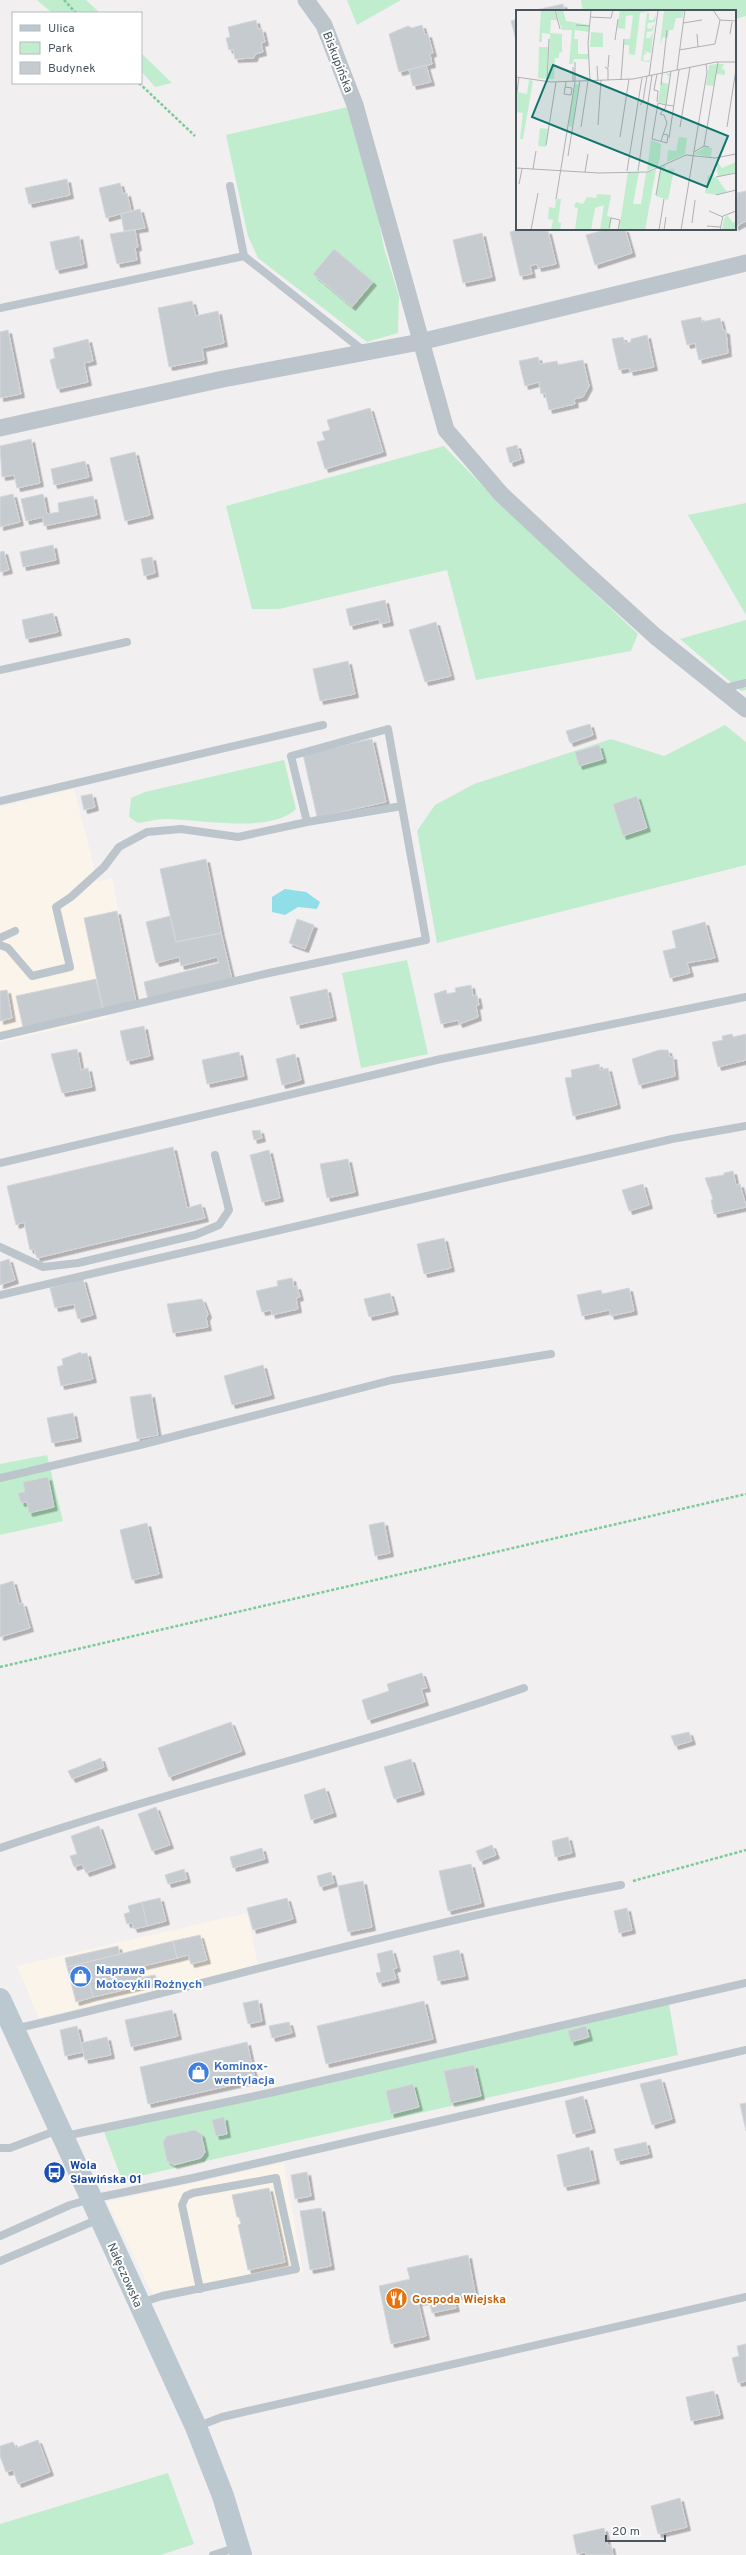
<svg xmlns="http://www.w3.org/2000/svg" width="746" height="2555" font-family="Overpass,sans-serif">
  <style>
    .commercial { fill: #fbf4ea }
    .green { fill: #c0edcd }
    .water { fill: #8fdee8 }
    .building { fill: #c6cbcf; stroke: #d4d6db; filter: url(#shadow) }
    .lines { fill: none; stroke-linecap: round; stroke-linejoin: round }
    .path { stroke: #7aca9a; stroke-width: 2.5; stroke-dasharray: 3 2; stroke-linecap: butt }
    .service { stroke: #bcc5cc; stroke-width: 8 }
    .minor { stroke: #bcc5cc; stroke-width: 17 }
    .secondary { stroke: #bcc8d0; stroke-width: 22 }
    .labels { text-anchor: middle; stroke-width: 4; stroke-linejoin: round; paint-order: stroke }
    .street-label { font-size: 12px; fill: #48555c; stroke: #fff }
    .shop-label { font-size: 12px; font-weight: bold; fill: #366cbe; stroke: #fff; text-anchor: start }
    .transit-label { font-size: 12px; font-weight: bold; fill: #164399; stroke: #fff; text-anchor: start }
    .food-label { font-size: 12px; font-weight: bold; fill: #c56008; stroke: #fff; text-anchor: start }
    .inset-road { fill: none; stroke: #aeb1b5; stroke-width: 1 }
    .view { fill: #0f766e; fill-opacity: 0.15; stroke: #0f766e; stroke-width: 2 }
    .inset-edge { fill: none; stroke: #48555c; stroke-width: 2 }
  </style>
  <defs>
    <filter id="shadow"><feDropShadow dx="3.5" dy="3.5" stdDeviation="0" flood-color="#0004"/></filter>
  </defs>
  <rect width="100%" height="100%" fill="#f2eff0"/>
  <!-- commercial -->
  <path class="commercial" d="M74,789L98,882L112,878L138,1005L106,1012L107,1018L0,1042V807Z
    M247,1913L258,1965L39,2018L17,1966Z
    M284,2163L303,2272L155,2299L107,2202Z"/>
  <!-- green -->
  <path class="green" d="M37,0H86L100,13H52Z
    M347,0H401L357,25Z
    M581,0H746V16L735,19V11H583Z
    M141,53L172,83L155,87L141,71Z
    M352,106L368,164L384,248L399,296L398,333L367,342L258,258L248,236L226,135Z
    M444,446L499,503L638,634L631,651L476,680L447,570L279,609H252L226,506Z
    M746,503V615L688,515Z
    M746,620V690L741,691L680,639Z
    M725,725L746,742V865L437,943L417,831L435,805L474,784L611,739L664,756Z
    M284,760L296,809C271,834 198,819 165,819C156,819 146,822 138,823L129,817L131,798L145,792Z
    M407,960L428,1054L361,1068L342,973Z
    M47,1455L63,1521L0,1535V1464Z
    M668,1999L678,2055L122,2180L103,2129Z
    M168,2473L194,2544L161,2555H0V2524Z"/>
  <!-- water -->
  <path class="water" d="M285,889L306,892L320,902L317,909L298,907L285,915L272,912V897Z"/>
  <!-- building -->
  <path class="building" d="M563,4L565,11H531Z
    M517,19V44L511,21Z
    M256,20L258,29H262L265,42L261,43L263,52L255,54L254,58L235,59L233,49L229,50L226,38L230,37L228,27Z
    M422,25L425,35L428,34L433,53L430,54L432,64L399,72L389,34L408,26L412,28Z
    M426,65L431,82L413,86L409,70Z
    M67,179L70,195L29,204L25,188Z
    M120,183L123,194L127,193L131,211L106,218L99,188Z
    M746,191V221L735,227V197H738L737,193Z
    M140,209L145,228L124,231L121,214Z
    M519,229L548,231L556,264L538,268L537,264L530,266L532,274L520,276L510,232Z
    M608,229H625L632,253L595,265L586,235Z
    M135,230L138,247L135,248L137,260L117,264L110,234Z
    M482,233L492,277L463,283L453,240Z
    M79,236L84,264L56,270L50,242Z
    M334,249L373,282L352,307L313,274Z
    M192,301L196,316L218,311L224,343L202,348L204,360L169,367L158,308Z
    M701,317L702,322L720,318L723,330L726,331L728,353L699,360L695,343L687,345L681,321Z
    M8,330L21,394L0,398V332Z
    M647,335L654,367L630,372L629,368L619,370L612,339L623,337L625,343L631,342V339Z
    M88,339L93,361L84,363L88,382L57,389L50,360L55,358L53,348Z
    M538,357L540,364L557,361L558,365L583,360L589,386L583,397L574,399L575,404L549,410L545,393L541,394L539,382L525,386L519,361Z
    M370,408L383,452L325,469L317,442L325,440L322,432L330,430L327,420Z
    M31,439L40,483L17,488L14,475L2,477L0,446Z
    M517,445L521,459L510,463L506,448Z
    M135,452L150,515L125,521L110,458Z
    M85,461L89,477L54,485L51,469Z
    M13,494L20,522L0,527V497Z
    M43,494L47,514L59,512L58,503L93,496L97,515L44,526L43,517L26,521L21,499Z
    M53,545L56,560L23,567L20,552Z
    M4,551L9,570L0,572V552Z
    M152,557L155,573L144,576L141,559Z
    M385,600L390,622L380,624L379,619L350,626L346,609Z
    M53,613L58,632L26,639L22,620Z
    M436,622L451,676L425,682L409,630Z
    M348,661L355,694L320,701L313,669Z
    M590,724L593,735L570,743L566,731Z
    M372,739L386,802L317,817L303,754Z
    M599,745L603,759L579,766L575,752Z
    M92,794L95,807L84,810L81,796Z
    M637,796L647,828L623,836L613,804Z
    M206,859L221,933L176,942L160,869Z
    M117,911L136,1002L103,1009L84,918Z
    M170,916L176,942L221,933L232,979L148,999L144,982L219,963L217,957L181,966L179,957L156,963L146,922Z
    M297,919L314,925L305,949L289,943Z
    M705,922L715,958L687,963L690,973L670,978L663,951L676,948L672,931Z
    M96,979L103,1010L23,1027L16,996Z
    M471,985L473,996L477,995L479,1005L476,1006L478,1017L459,1024L458,1020L441,1024L434,994L446,990L447,994L456,992L455,988Z
    M327,989L333,1017L297,1025L290,997Z
    M7,990L12,1018L0,1021V991Z
    M144,1026L150,1056L127,1061L120,1031Z
    M732,1034L733,1037L746,1034V1060L718,1067L712,1042L723,1040L722,1036Z
    M77,1049L81,1070L88,1068L92,1087L62,1093L51,1054Z
    M659,1050H668L670,1057L673,1056L675,1076L639,1085L632,1059Z
    M239,1052L244,1076L207,1084L202,1060Z
    M295,1054L301,1080L282,1085L276,1059Z
    M599,1064L600,1070L608,1068L617,1105L573,1116L565,1078L572,1077L571,1070Z
    M260,1130L262,1138L254,1140L252,1131Z
    M173,1147L187,1208L201,1204L205,1218L37,1258L34,1249L30,1250L24,1222L16,1225L7,1186Z
    M269,1150L280,1198L262,1202L250,1155Z
    M348,1159L355,1192L327,1198L320,1164Z
    M733,1171L736,1185L740,1184L746,1207L714,1214L711,1200L713,1199L705,1178L724,1175V1173Z
    M643,1184L649,1205L629,1211L622,1190Z
    M444,1238L451,1268L424,1274L417,1244Z
    M9,1259L15,1280L0,1285V1262Z
    M292,1278L294,1287L297,1286L300,1297L296,1298L298,1309L272,1315L271,1310L262,1312L256,1291L278,1286L277,1281Z
    M83,1279L93,1315L78,1319L74,1304L55,1308L50,1288Z
    M629,1288L634,1311L611,1316L609,1310L582,1316L577,1295L601,1290L602,1294Z
    M390,1293L395,1311L369,1317L364,1299Z
    M202,1299L208,1314L206,1318L208,1327L173,1333L167,1304Z
    M81,1352V1354L87,1353L93,1379L61,1386L57,1367L63,1365L62,1359Z
    M263,1365L271,1395L232,1405L224,1376Z
    M151,1394L158,1435L137,1439L130,1397Z
    M73,1413L78,1438L52,1443L47,1418Z
    M48,1477L54,1507L29,1513L27,1502L21,1503L18,1493L25,1492L23,1482Z
    M384,1522L390,1553L375,1556L369,1525Z
    M147,1523L159,1574L132,1580L120,1530Z
    M13,1581L19,1604L23,1603L30,1628L0,1637V1585Z
    M422,1673L427,1688L421,1689L425,1702L368,1720L362,1700L389,1691L387,1684Z
    M231,1722L242,1751L169,1777L158,1748Z
    M689,1732L692,1741L675,1746L671,1736Z
    M101,1758L104,1767L72,1779L68,1771Z
    M411,1759L421,1791L394,1799L384,1767Z
    M325,1788L333,1813L311,1820L304,1795Z
    M156,1807L170,1845L152,1851L138,1814Z
    M99,1826L112,1864L86,1873L82,1864L74,1867L70,1856L77,1854L71,1836Z
    M568,1837L572,1853L555,1857L552,1841Z
    M492,1845L496,1855L480,1861L476,1851Z
    M262,1848L265,1859L233,1868L230,1857Z
    M471,1864L481,1903L448,1911L439,1871Z
    M184,1869L187,1879L168,1884L165,1875Z
    M331,1872L334,1883L320,1887L317,1876Z
    M363,1881L372,1927L348,1932L338,1886Z
    M160,1898L166,1921L147,1926L142,1902Z
    M287,1898L293,1919L253,1930L247,1908Z
    M142,1902L147,1926L134,1929L132,1923L127,1924L124,1914L130,1912L128,1906Z
    M627,1908L632,1930L619,1933L614,1911Z
    M200,1935L207,1960L191,1964L188,1955L177,1958L173,1941Z
    M173,1941L177,1958L88,1979L93,1997L76,2002L67,1967Z
    M118,1946L120,1954L67,1967L65,1958Z
    M392,1950L397,1968L393,1969L396,1979L379,1983L376,1973L381,1972L377,1954Z
    M459,1950L465,1976L438,1981L433,1956Z
    M136,1968L141,1986L93,1997L88,1979Z
    M155,1975L157,1982L141,1986L139,1978Z
    M258,2000L262,2021L248,2024L243,2003Z
    M424,2001L433,2039L326,2064L317,2026Z
    M172,2010L178,2036L131,2047L125,2020Z
    M289,2022L292,2033L272,2038L269,2026Z
    M77,2026L83,2052L65,2056L60,2030Z
    M586,2026L589,2037L571,2042L568,2031Z
    M107,2037L111,2055L85,2060L81,2043Z
    M247,2042L255,2080L148,2104L140,2067Z
    M474,2065L481,2096L451,2103L444,2071Z
    M661,2079L672,2119L652,2125L640,2084Z
    M413,2084L419,2107L391,2114L386,2091Z
    M583,2096L592,2129L573,2134L565,2101Z
    M746,2103V2131L740,2104Z
    M224,2117L227,2134L216,2136L212,2120Z
    M195,2130L201,2134L205,2152L201,2158L174,2165L167,2161L163,2142L167,2136Z
    M646,2142L649,2154L617,2161L614,2149Z
    M589,2147L596,2180L564,2187L557,2155Z
    M307,2172L311,2196L295,2199L291,2175Z
    M269,2188L285,2262L248,2270L238,2225L241,2224L239,2217H237L232,2195Z
    M321,2208L331,2266L310,2270L300,2211Z
    M468,2255L475,2293L453,2297L456,2308L432,2313L429,2300L418,2302L426,2336L391,2344L379,2286L410,2279L407,2268Z
    M746,2344V2381L738,2383L732,2358L739,2356L737,2346Z
    M714,2391L720,2415L691,2421L686,2397Z
    M38,2440L50,2472L18,2484L13,2470L6,2472L0,2456V2446L13,2442L16,2448Z
    M680,2498L687,2527L658,2534L651,2506Z
    M604,2528L608,2546L611,2545L613,2555H586L585,2552L577,2554L573,2535Z"/>
  <g class="lines">
    <!-- path -->
    <path class="path" d="M64,0L76,13
      M139,83L195,136
      M0,1667L746,1494
      M633,1881L746,1850"/>
    <!-- service -->
    <path class="service" d="M230,186L244,256L365,352
      M0,308L244,256
      M0,670L127,642
      M722,689L746,683
      M0,801L323,725
      M0,938L15,931
      M0,945L8,948L32,976L70,967L56,907L71,897L104,867L119,847L147,832L181,829L238,837L307,822L402,806
      M0,1036L269,973L426,940L388,729L291,756L307,822
      M0,1163L441,1059L746,997
      M0,1247L43,1267L78,1263L195,1235L219,1225L229,1210L215,1155
      M0,1295L672,1139L746,1126
      M0,1478L144,1444L392,1380L551,1354
      M0,1848C173,1789 352,1748 524,1688
      M14,2029C217,1982 417,1923 621,1885
      M65,2136L274,2092L746,1983
      M0,2148H10L58,2130
      M0,2236L70,2205L91,2199L193,2178L746,2050
      M0,2261L99,2219
      M140,2303L162,2296L296,2269L276,2178L193,2193L186,2196L182,2205L200,2289
      M196,2427L222,2417L746,2297
      M213,2555L238,2547"/>
    <!-- minor -->
    <path class="minor" d="M306,0L324,25L355,105L446,430L501,494L579,567L655,636L746,709
      M0,428L223,379L420,342L746,263"/>
    <!-- secondary -->
    <path class="secondary" d="M0,1999L196,2427L223,2496L241,2555"/>
  </g>
  <!-- icons -->
  <defs>
    <symbol id="shop-disc" viewBox="-11 -11 22 22"><circle r="9.5" fill="#3f7fe0" stroke="#fff"/><path d="M-5-2.5h2.3a2.7 3.5 0 0 1 5.4 0H5L5.5 6h-11ZM-1.5-2.5h3a1.5 2.3 0 0 0-3 0Z" fill="#fff"/></symbol>
    <symbol id="bus-disc" viewBox="-11 -11 22 22"><circle r="9.5" fill="#1a4fb4" stroke="#fff"/><path d="M-5-6H5V4H4V6H2V4H-2V6H-4V4H-5ZM-3.5-4V0h7V-4ZM-3.5 1.2v1.5H-2V1.2ZM2 1.2v1.5H3.5V1.2Z" fill="#fff"/></symbol>
    <symbol id="restaurant-disc" viewBox="-11 -11 22 22"><circle r="9.5" fill="#e8710a" stroke="#fff"/><path d="M-5-6h1v4h1v-4h1v4h1v-4h1v5L-1.5 .5V6h-2V.5L-5-1ZM5-6V6H3V1.5H1.5Q1.5-4 5-6Z" fill="#fff"/></symbol>
  </defs>
  <g fill-rule="evenodd">
    <use href="#shop-disc" x="68" y="1964" width="25" height="25"/>
    <use href="#shop-disc" x="186" y="2060" width="25" height="25"/>
    <use href="#bus-disc" x="42" y="2160" width="25" height="25"/>
    <use href="#restaurant-disc" x="384" y="2286" width="25" height="25"/>
  </g>
  <g class="labels">
    <!-- street labels -->
    <g class="street-label">
      <text transform="translate(338 62) rotate(69)" y="4">Biskupińska</text>
      <text transform="translate(125 2275) rotate(66)" y="4">Nałęczowska</text>
    </g>
    <!-- shop labels -->
    <g class="shop-label">
      <text x="96" y="1974">Naprawa<tspan x="96" dy="14">Motocykli Rożnych</tspan></text>
      <text x="214" y="2070">Kominox-<tspan x="214" dy="14">wentylacja</tspan></text>
    </g>
    <!-- transit labels -->
    <g class="transit-label">
      <text x="70" y="2169">Wola<tspan x="70" dy="14">Sławińska 01</tspan></text>
    </g>
    <!-- food labels -->
    <g class="food-label">
      <text x="412" y="2303">Gospoda Wiejska</text>
    </g>
  </g>
  <!-- overview -->
  <g transform="translate(516 10)">
    <rect width="220" height="220" fill="#f2eff0"/>
    <path d="M25,0H38L41,10H35L34,23L46,24V42L43,43V48H39L38,69H32L34,24L26,23V32H23ZM47,0L50,11L73,15V22L59,20L58,29H62V44H72V49H58L57,54H53L56,20H46L40,1ZM104,0H141L124,3L119,45L113,44V35H108L109,29H114L117,5L110,6L109,19L101,18ZM148,0H168L166,8H160L157,20H153L152,28L147,27L144,35ZM131,3H133V10H137L140,4L139,12L132,13L131,18L135,19L138,13L137,21L131,22L130,28H134L137,22L135,43L128,41L131,44H128L127,50L130,51L133,50L134,45L133,52L125,51ZM75,22L87,23V37H74ZM23,37H32L31,69L22,68ZM201,54H208L206,59L209,60V65L200,64L198,76L190,75L193,55ZM154,63L150,94L142,92L145,72L153,74L154,68L150,64ZM13,70L17,71L7,129H4L7,103L0,102V94L2,82L11,84ZM59,74H63L56,117L52,116ZM24,118L32,119L30,137L22,136ZM163,127L171,128L169,144L151,152L152,140L160,141ZM135,130L145,134L144,148L142,156L131,161ZM189,137L196,138L195,147L178,144ZM200,150L206,158L220,152V162L202,167ZM149,155V160L158,159L152,190L140,186L144,158ZM140,160L129,220H103L112,162H123L117,194H125L130,163ZM192,165L201,168L211,182L201,185L189,183ZM81,184L95,185L91,206L96,207L94,220H84L88,195L79,198L75,220H59L62,198L58,197L60,192L67,194L71,187L80,188ZM40,189H45L42,212L45,213L44,220H35L37,210L32,209L33,197L39,198ZM211,205L217,213L220,211V220H206L208,209Z" fill="#c0edcd"/>
    <path class="inset-road" d="M39,0L44,19M197,0L204,10L220,11M74,7L95,8L97,0M167,13L186,10M60,15L74,16M181,24L182,37M214,24L216,12M99,30L102,9M163,40L199,34L204,10M81,56L82,71M57,57V72M89,57L92,59V70M92,58L93,45M161,60L169,0M155,61L150,95L158,96M133,66L142,1M0,67L35,72L117,69L200,52H220M105,70L108,29M31,71L33,29M74,71L72,33L75,0M145,75L151,20M49,77L56,78L55,85L48,84L50,72M0,90L3,67M141,92L142,81L138,80L141,64M124,95L127,91L131,66M82,115L85,70M65,117L72,71M164,117L174,57M211,117L220,59M147,124L152,125L151,133L136,129L142,93L150,95L148,101M104,127L113,69M153,128L163,60M145,131L151,113L148,105L144,104L148,99M30,135L40,72M188,136L202,52M178,142L188,136L193,137M52,146L64,71M0,158L83,163L132,162L170,145L199,148L220,144M17,159L20,141M111,161L126,68M122,161L136,65M69,162L72,144M200,167L220,163M3,174L6,159M140,185L145,157M200,185L220,180M40,189L59,72V52M193,201L207,207M176,213L179,190M191,216L204,217M93,218L95,208L104,210L102,220M15,220L22,183M143,220L148,189M148,220L150,207M165,220L191,62L190,54M204,220L207,206L220,201"/>
    <path class="view" d="M37,55L212,126L191,177L16,107Z"/>
    <rect width="220" height="220" class="inset-edge"/>
  </g>
  <!-- legend -->
  <rect x="12" y="12" width="130" height="72" fill="#ffffff" stroke="#b6bbbe"/>
  <rect x="20" y="25" width="20" height="6" fill="#bcc8d0" stroke="#b6bbbe"/>
  <text x="48" y="32" font-size="12" fill="#48555c">Ulica</text>
  <rect x="20" y="42" width="20" height="12" fill="#c0edcd" stroke="#b6bbbe"/>
  <text x="48" y="52" font-size="12" fill="#48555c">Park</text>
  <rect x="20" y="62" width="20" height="12" fill="#c6cbcf" stroke="#b6bbbe"/>
  <text x="48" y="72" font-size="12" fill="#48555c">Budynek</text>
  <!-- scale -->
  <path d="M606 2535v6h59v-6" fill="none" stroke="#48555c" stroke-width="2"/>
  <text x="612" y="2535" font-size="12" fill="#48555c" stroke="#ffffff" stroke-width="3" paint-order="stroke">20 m</text>
</svg>
